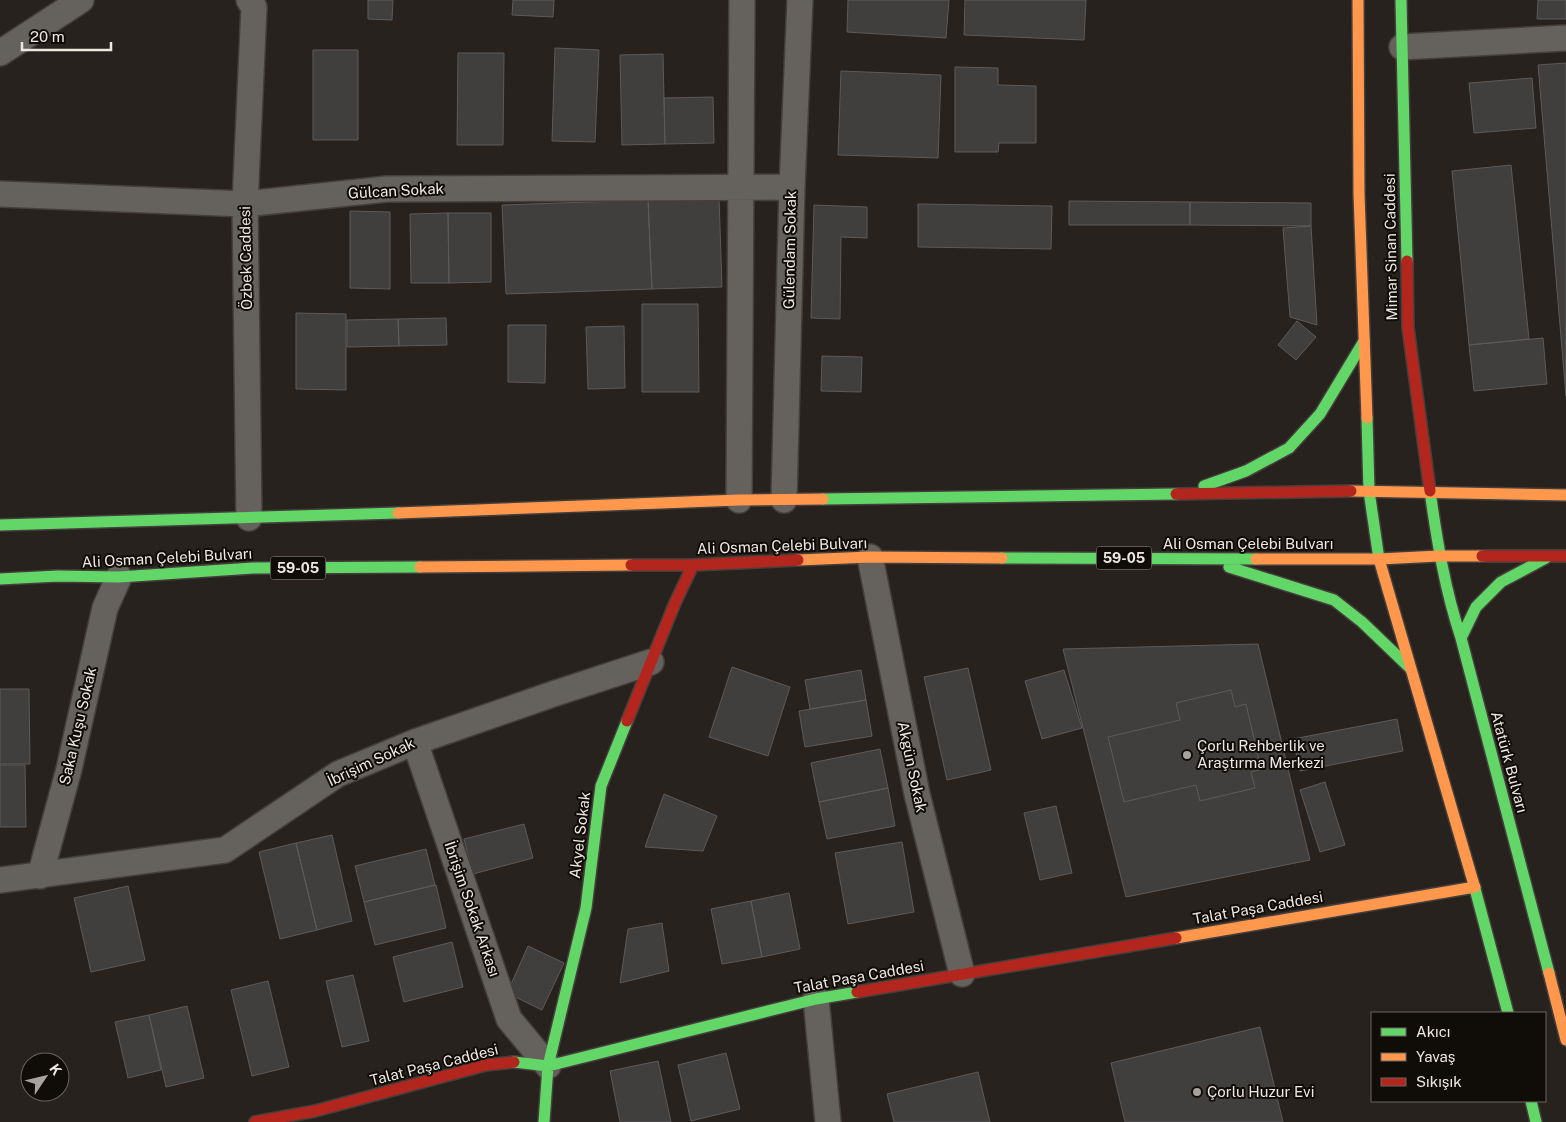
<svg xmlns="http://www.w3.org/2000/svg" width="1566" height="1122" font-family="'Public Sans',sans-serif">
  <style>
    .building { fill: #413e3e; stroke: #5d5a5a }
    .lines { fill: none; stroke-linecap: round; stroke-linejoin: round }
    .street-casing { stroke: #443f3c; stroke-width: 28 }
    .fast-casing { stroke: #443f3c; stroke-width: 14 }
    .slow-casing { stroke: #443f3c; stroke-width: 14 }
    .jam-casing { stroke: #443f3c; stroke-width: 14 }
    .street { stroke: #65625e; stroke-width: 25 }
    .fast { stroke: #63d668; stroke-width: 11 }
    .slow { stroke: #ff974d; stroke-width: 11 }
    .jam { stroke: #b3261e; stroke-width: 11 }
    .poi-dot { fill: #a8a39d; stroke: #100c08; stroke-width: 2 }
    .labels { text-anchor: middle; stroke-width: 4; stroke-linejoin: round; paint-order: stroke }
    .shield { fill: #100c08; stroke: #aba6a1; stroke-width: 1 }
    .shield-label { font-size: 14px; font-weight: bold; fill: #eee8e2 }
    .street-label { font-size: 15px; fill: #eee8e2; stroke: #100c08 }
    .poi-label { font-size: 15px; fill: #eee8e2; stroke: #100c08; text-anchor: start }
  </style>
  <rect width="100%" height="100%" fill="#27221d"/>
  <!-- building -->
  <path class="building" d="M368,0H393L392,20L368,19Z
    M513,0H554L553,17L512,15Z
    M848,0H949L946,38L847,32Z
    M965,0H1086L1084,40L964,35Z
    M1538,0H1566V19H1537Z
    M555,48L599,50L595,142L552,141Z
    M313,50H358V140H313Z
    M458,53H504L503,145H457Z
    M663,54L665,144L622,145L620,55Z
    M1566,63V396L1538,65Z
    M955,67L998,68V85L1036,86V143H999L998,152H955Z
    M841,71L941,75L938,158L838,155Z
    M1532,78L1536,128L1474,133L1469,83Z
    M713,97L714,143L665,144L664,98Z
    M1511,165L1529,339L1469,345L1452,171Z
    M719,197L722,287L652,289L648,200Z
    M648,200L652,289L506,294L502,205Z
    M1069,201L1190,202V225H1069Z
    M1190,202L1311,203V226L1190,225Z
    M918,204L1052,206L1051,249L918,247Z
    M814,205L867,207V238L841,237L840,319L811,318Z
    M350,211L390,212V289L350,288Z
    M448,213L449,283H411L410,214Z
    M448,213H491V282L449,283Z
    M1311,226L1317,325L1290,317L1283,228Z
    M642,304H698L699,392H642Z
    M296,313L346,314V390L296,389Z
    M446,318L447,345L399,346L398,319Z
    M398,319L399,346L347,347V320Z
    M1297,321L1316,337L1296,360L1278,345Z
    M508,325H546L545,383L508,382Z
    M624,326L625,388L588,389L586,327Z
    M1543,338L1547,384L1474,391L1469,345Z
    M822,356L862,357L861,392L821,391Z
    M1258,644L1310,860L1126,897L1063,649Z
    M732,667L790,687L768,756L709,737Z
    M968,668L991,770L947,780L924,677Z
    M861,670L866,700L810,709L805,680Z
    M1064,670L1082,728L1042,739L1025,681Z
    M0,689H29L30,764H0Z
    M1231,690L1235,707L1246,704L1261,769L1251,772L1255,788L1200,801L1196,785L1124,802L1108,737L1180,720L1176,703Z
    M866,700L872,736L805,747L799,711Z
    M1397,719L1403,751L1300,771L1293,739Z
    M880,749L888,788L819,802L811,763Z
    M0,765H25L26,827H0Z
    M1325,782L1345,845L1320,852L1300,790Z
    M888,788L895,826L827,839L819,802Z
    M664,794L717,816L703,851L645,847Z
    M1056,806L1072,873L1040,880L1024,813Z
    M524,824L533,858L473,874L464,839Z
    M332,835L352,921L317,930L296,843Z
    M902,842L914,912L848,924L835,853Z
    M296,843L317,930L280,939L259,852Z
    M426,849L435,885L364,902L355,866Z
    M436,885L446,928L375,945L364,902Z
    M128,886L145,960L91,972L74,898Z
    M789,893L800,949L762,957L751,901Z
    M751,901L762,957L722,964L711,909Z
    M662,923L669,971L620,983L628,929Z
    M452,942L463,987L404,1002L393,957Z
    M528,946L564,963L542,1010L507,993Z
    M353,975L369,1041L342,1047L326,981Z
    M268,981L289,1067L252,1076L231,990Z
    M187,1006L204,1078L166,1087L149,1015Z
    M149,1015L161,1070L128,1078L115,1022Z
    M1260,1027L1283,1122H1125L1111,1063Z
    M726,1053L740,1109L691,1121L678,1065Z
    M658,1061L671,1122H620L610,1071Z
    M978,1072L990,1122H894L887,1094Z"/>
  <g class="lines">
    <defs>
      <path id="street" d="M249,0L254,7L245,204L249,518
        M1402,47L1566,38
        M0,53L81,0
        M0,194L245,204L387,189L792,187
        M739,500L742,0
        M784,500L792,187L800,0
        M870,557L917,794L962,974
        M415,742L509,1019L548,1066
        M40,876L69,769L105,608L119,577
        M0,880L225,850L338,774L415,742L553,694L651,662
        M816,999L828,1122"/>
      <path id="fast" d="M1401,0L1407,261
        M1367,418L1369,491L1379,559
        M1204,486L1246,471L1289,448L1320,414L1364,341
        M1430,491C1437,541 1445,590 1461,638L1549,973
        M823,499L1176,494
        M0,525L398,513
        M1002,558L1256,559
        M1229,567L1334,600L1362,622L1410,668
        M0,579L58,576L119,577L253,568L420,567
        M1461,638L1476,607L1501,582L1546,558
        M1474,885L1508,1013
        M514,1062L548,1066L816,999L857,992
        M1531,1101L1536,1122
        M544,1122L548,1066L586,908L601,786L627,721"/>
      <path id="slow" d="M1358,0L1359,194L1367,418
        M1351,491L1566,495
        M398,513L739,500L823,499
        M1256,559H1379L1439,556H1482
        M1379,559L1474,885
        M798,560L870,557L1002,558
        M420,567L631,565
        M1176,938L1475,887
        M1549,973L1566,1040"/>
      <path id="jam" d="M1407,261L1408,328L1430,491
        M1176,494L1351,491
        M1482,556H1566
        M631,565H693L798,560
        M627,721L675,603L693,565
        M857,992L1176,938
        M255,1122L315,1111L486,1065L514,1062"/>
    </defs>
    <!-- street casing -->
    <use href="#street" class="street-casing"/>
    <!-- fast casing -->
    <use href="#fast" class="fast-casing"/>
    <!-- slow casing -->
    <use href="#slow" class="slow-casing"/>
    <!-- jam casing -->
    <use href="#jam" class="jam-casing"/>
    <!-- street -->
    <use href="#street" class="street"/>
    <!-- fast -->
    <use href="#fast" class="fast"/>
    <!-- slow -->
    <use href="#slow" class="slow"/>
    <!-- jam -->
    <use href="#jam" class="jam"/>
  </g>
  <!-- markers -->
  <g class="poi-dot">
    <circle cx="1187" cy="755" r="5"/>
    <circle cx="1197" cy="1092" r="5"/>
  </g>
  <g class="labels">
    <!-- shield labels -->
    <g class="shield">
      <rect x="1096.5" y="546.5" width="55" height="23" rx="4"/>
      <rect x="270.5" y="556.5" width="55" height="23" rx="4"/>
    </g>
    <g class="shield-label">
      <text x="1124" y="563">59-05</text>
      <text x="298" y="573">59-05</text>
    </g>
    <!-- street labels -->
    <g class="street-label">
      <text transform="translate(396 191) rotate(-3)" y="5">Gülcan Sokak</text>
      <text transform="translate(1391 247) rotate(-91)" y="5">Mimar Sinan Caddesi</text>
      <text transform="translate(790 250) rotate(-89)" y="5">Gülendam Sokak</text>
      <text transform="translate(246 258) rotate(-91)" y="5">Özbek Caddesi</text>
      <text x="1248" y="549">Ali Osman Çelebi Bulvarı</text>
      <text transform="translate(782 546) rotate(-2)" y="5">Ali Osman Çelebi Bulvarı</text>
      <text transform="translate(167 558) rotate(-3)" y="5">Ali Osman Çelebi Bulvarı</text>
      <text transform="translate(78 726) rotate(-77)" y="5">Saka Kuşu Sokak</text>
      <text transform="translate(371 762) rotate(-25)" y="5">İbrişim Sokak</text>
      <text transform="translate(1509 762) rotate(75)" y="5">Atatürk Bulvarı</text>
      <text transform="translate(912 767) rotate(78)" y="5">Akgün Sokak</text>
      <text transform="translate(580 835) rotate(-83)" y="5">Akyel Sokak</text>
      <text transform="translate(1258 908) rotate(-10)" y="5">Talat Paşa Caddesi</text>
      <text transform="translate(472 909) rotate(71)" y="5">İbrişim Sokak Arkası</text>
      <text transform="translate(859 977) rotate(-10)" y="5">Talat Paşa Caddesi</text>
      <text transform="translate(434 1065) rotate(-14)" y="5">Talat Paşa Caddesi</text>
    </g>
    <!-- poi labels -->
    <g class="poi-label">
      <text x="1197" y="751">Çorlu Rehberlik ve<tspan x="1197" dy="17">Araştırma Merkezi</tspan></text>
      <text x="1207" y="1097">Çorlu Huzur Evi</text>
    </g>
  </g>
  <!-- legend -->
  <rect x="1371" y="1012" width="175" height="90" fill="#100c08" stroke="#69645f"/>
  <rect x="1381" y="1028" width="25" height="8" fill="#63d668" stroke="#69645f"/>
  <text x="1416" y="1037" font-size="15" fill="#eee8e2">Akıcı</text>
  <rect x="1381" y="1053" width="25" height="8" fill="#ff974d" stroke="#69645f"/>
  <text x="1416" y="1062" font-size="15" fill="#eee8e2">Yavaş</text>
  <rect x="1381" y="1078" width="25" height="8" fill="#b3261e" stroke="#69645f"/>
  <text x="1416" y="1087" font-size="15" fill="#eee8e2">Sıkışık</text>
  <!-- north arrow -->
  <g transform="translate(45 1077) rotate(55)"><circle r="24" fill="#100c08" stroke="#69645f"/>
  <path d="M0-4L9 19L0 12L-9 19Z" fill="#a8a39d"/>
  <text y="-8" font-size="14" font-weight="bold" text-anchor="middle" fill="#eee8e2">K</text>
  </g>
  <!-- scale -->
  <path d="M22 42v8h89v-8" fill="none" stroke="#eee8e2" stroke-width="2.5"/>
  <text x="30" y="42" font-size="15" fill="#eee8e2" stroke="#100c08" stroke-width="4" paint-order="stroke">20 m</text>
</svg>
